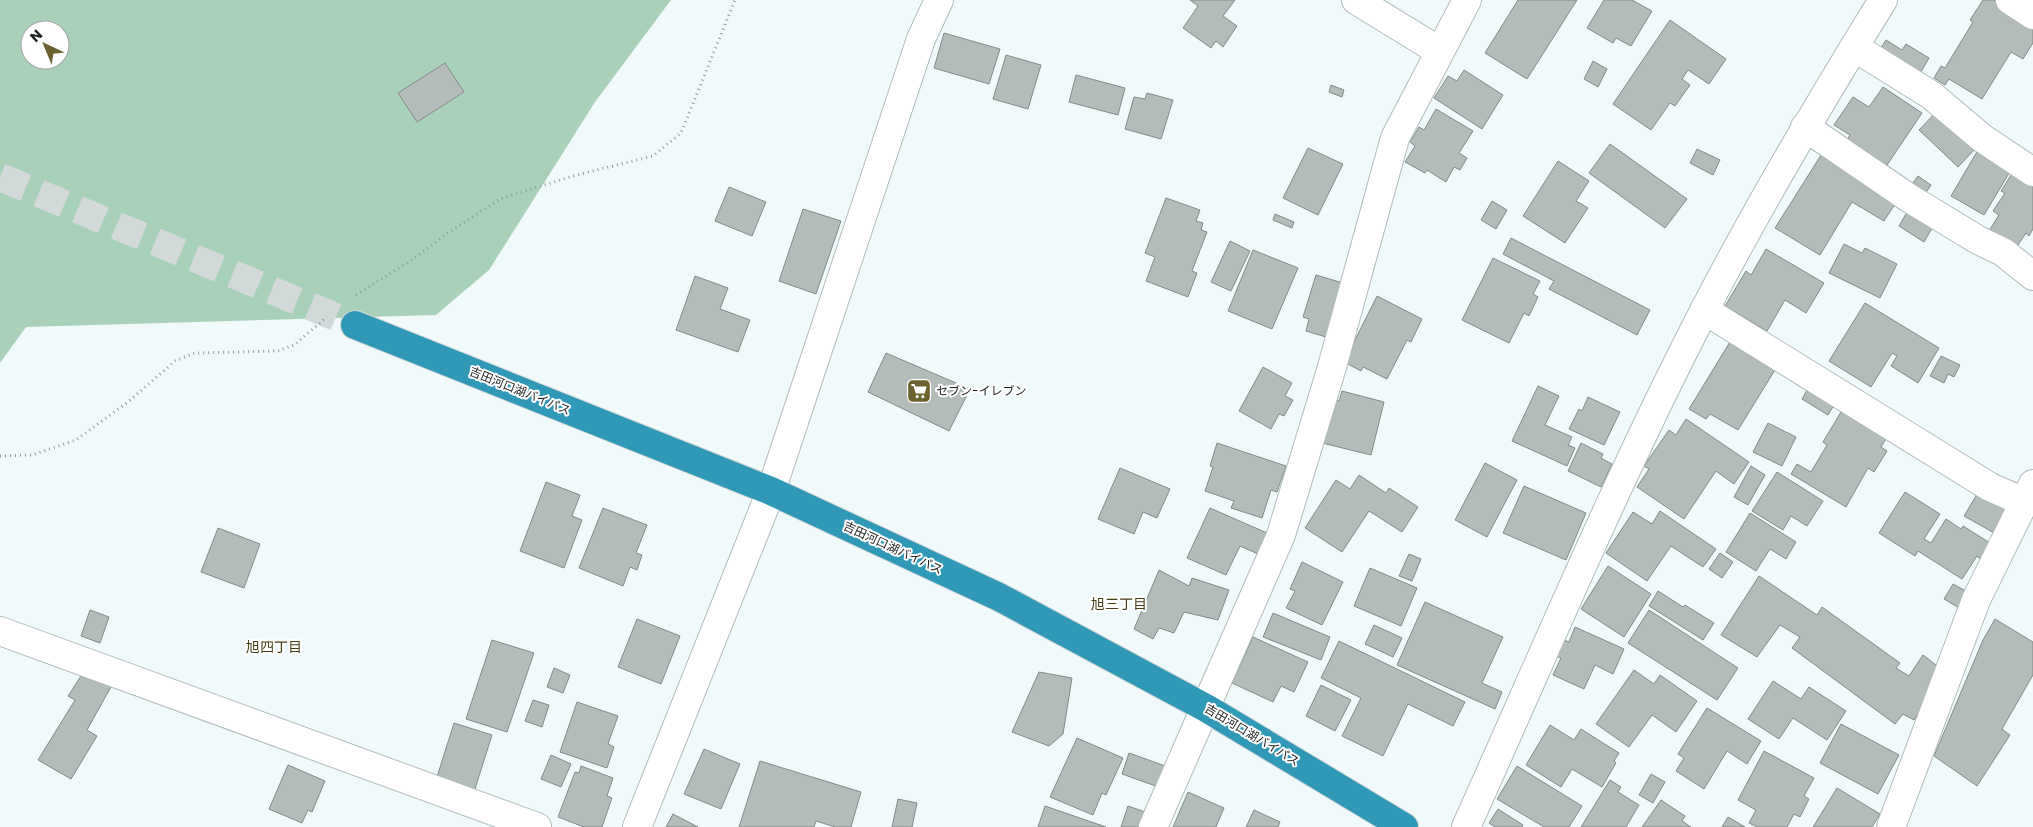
<svg xmlns="http://www.w3.org/2000/svg" width="2033" height="827" font-family="Poppins,'Noto Sans JP',sans-serif">
  <style>
    .forest { fill: #a9d1ba; fill-rule: evenodd }
    .building { fill: #b4bcba; stroke: #838b89 }
    .lines { fill: none; stroke-linecap: round; stroke-linejoin: round }
    .highway-tunnel { stroke: #d1d9d9; stroke-width: 28; stroke-dasharray: 28 14; stroke-linecap: butt }
    .minor-casing { stroke: #b2bbbb; stroke-width: 30 }
    .highway-casing { stroke: #d6d7d7; stroke-width: 30 }
    .path { stroke: #959b9b; stroke-width: 3; stroke-dasharray: 1 4; stroke-linecap: butt }
    .minor { stroke: #fff; stroke-width: 28 }
    .highway { stroke: #3099b7; stroke-width: 28 }
    .labels { text-anchor: middle; stroke-width: 4; stroke-linejoin: round; paint-order: stroke }
    .street-label { font-size: 12px; fill: #1d2020; stroke: #fff }
    .poi-label { font-size: 12px; fill: #1d2020; stroke: #fff; text-anchor: start }
    .neighbourhood-label { font-size: 14px; fill: #453d14; stroke: #fff }
  </style>
  <rect width="100%" height="100%" fill="#f1fafa"/>
  <!-- forest -->
  <path class="forest" d="M0,0H671L595,102L489,270L436,315L26,327L0,363ZM30,30H60V60H30Z"/>
  <!-- building -->
  <path class="building" d="M1190,0H1235L1223,16L1237,26L1223,47L1216,41L1211,48L1183,28L1198,6Z
    M1518,0H1577L1527,79L1485,53Z
    M1604,0H1632L1652,11L1631,46L1616,38L1613,43L1587,28Z
    M1983,0H1994L2033,24V43L2023,59L2011,52L1982,99L1949,79L1945,85L1934,78L1941,66L1945,68L1973,22L1970,20Z
    M1670,20L1726,59L1709,84L1688,70L1682,79L1690,85L1675,106L1670,103L1651,130L1613,104Z
    M944,33L1000,49L989,84L934,68Z
    M1886,40L1902,50L1906,44L1929,58L1919,75L1879,51Z
    M1006,55L1041,65L1028,109L993,99Z
    M1593,61L1607,69L1598,87L1584,79Z
    M445,63L464,92L417,122L398,93Z
    M1464,70L1503,95L1482,129L1434,98L1448,76L1457,81Z
    M1076,75L1125,88L1118,115L1069,102Z
    M1331,85L1344,90L1342,97L1329,92Z
    M1883,87L1922,113L1883,171L1844,145L1850,135L1834,125L1853,97L1869,107Z
    M1147,93L1173,100L1161,139L1125,129L1134,97L1145,99Z
    M1436,109L1473,131L1459,153L1467,158L1460,170L1454,167L1446,182L1427,170L1425,173L1405,162L1415,146L1410,142L1419,127L1424,130Z
    M1937,111L1976,148L1958,167L1919,130Z
    M1610,144L1687,199L1665,228L1589,173Z
    M1308,148L1343,164L1318,215L1283,198Z
    M1697,149L1720,160L1713,175L1690,163Z
    M1978,150L2011,170L1984,215L1951,196Z
    M1823,152L1899,198L1884,221L1852,202L1820,255L1775,228Z
    M1558,161L1589,181L1576,201L1588,208L1565,243L1523,216Z
    M2013,172L2033,184V229L2029,236L2026,233L2012,254L1985,237L1999,215L1993,211L2005,193L2001,191Z
    M1918,176L1931,185L1923,197L1910,187Z
    M729,187L766,202L752,236L715,221Z
    M1166,198L1200,210L1196,221L1203,223L1201,230L1207,232L1192,271L1197,273L1188,297L1146,281L1155,257L1145,253Z
    M1492,201L1507,210L1496,229L1481,220Z
    M1910,207L1935,223L1924,242L1899,226Z
    M803,209L841,221L816,294L779,281Z
    M1275,214L1294,222L1292,228L1273,220Z
    M1511,238L1650,310L1637,335L1549,289L1554,281L1503,254Z
    M1230,241L1250,251L1231,291L1211,282Z
    M1844,244L1862,253L1865,248L1897,264L1880,298L1829,273Z
    M1766,249L1824,283L1806,313L1785,300L1767,331L1725,306L1746,271L1751,275Z
    M1253,250L1298,268L1272,329L1228,311Z
    M1493,258L1540,281L1533,294L1538,297L1529,316L1524,313L1509,343L1462,320Z
    M1316,275L1343,283L1326,337L1306,331L1309,319L1303,317Z
    M695,276L728,288L720,309L750,320L738,352L676,330Z
    M1377,296L1422,319L1411,342L1407,340L1387,379L1363,367L1361,371L1344,362Z
    M1865,303L1939,348L1918,383L1891,366L1897,356L1892,353L1871,387L1829,361Z
    M1733,337L1778,365L1738,430L1710,414L1706,419L1689,409Z
    M886,353L970,389L949,431L868,392Z
    M1941,356L1960,365L1954,377L1948,374L1944,383L1930,376Z
    M1263,367L1292,383L1285,396L1293,400L1284,416L1279,414L1271,429L1239,411Z
    M1810,385L1837,400L1828,415L1802,399Z
    M1538,386L1559,396L1545,425L1572,437L1568,445L1575,448L1567,466L1512,441Z
    M1342,391L1384,402L1371,455L1322,443L1333,399L1339,401Z
    M1588,397L1620,412L1604,445L1569,429L1579,409L1582,411Z
    M1844,407L1889,434L1881,447L1887,451L1874,472L1868,468L1846,507L1791,474L1797,464L1811,472L1827,445L1823,442Z
    M1686,419L1749,462L1734,484L1716,471L1684,519L1637,487L1649,469L1644,466L1669,430L1676,435Z
    M1768,423L1796,437L1782,466L1753,452Z
    M1217,443L1286,466L1277,492L1271,490L1262,518L1231,508L1234,501L1205,491L1213,467L1210,466Z
    M1581,443L1603,454L1601,458L1612,464L1601,487L1568,471Z
    M1485,463L1517,480L1487,537L1455,520Z
    M1751,466L1765,475L1748,505L1734,497Z
    M1120,468L1170,489L1157,518L1143,512L1134,534L1098,519Z
    M1777,472L1823,501L1807,526L1791,516L1783,530L1752,511Z
    M1359,475L1386,493L1389,488L1418,507L1402,532L1369,511L1342,552L1305,528L1336,480L1350,489Z
    M546,482L580,495L572,516L582,520L564,568L520,551Z
    M1524,486L1586,513L1566,560L1503,533Z
    M1979,491L2011,509L1996,534L1964,516Z
    M1905,492L1940,514L1924,539L1931,543L1946,519L1961,529L1963,526L1990,543L1980,559L1977,556L1962,579L1918,551L1915,556L1879,533Z
    M603,508L647,525L636,553L642,555L637,570L630,567L623,586L579,568Z
    M1210,508L1267,533L1258,554L1240,546L1226,575L1187,558Z
    M1660,511L1716,549L1703,567L1671,546L1647,581L1606,553L1633,512L1652,524Z
    M1750,513L1796,542L1786,559L1770,549L1756,571L1726,552Z
    M218,528L260,544L244,588L201,572Z
    M1720,553L1733,562L1722,578L1709,569Z
    M1409,554L1421,559L1412,581L1399,576Z
    M1302,562L1343,582L1322,625L1286,608L1295,591L1290,589Z
    M1608,566L1651,594L1624,637L1581,609Z
    M1370,568L1417,588L1401,626L1354,606Z
    M1159,570L1189,586L1192,578L1229,590L1218,620L1184,612L1174,633L1159,628L1153,639L1134,629Z
    M1759,576L1817,615L1822,607L1900,663L1896,668L1909,676L1923,655L1940,668L1929,697L1914,720L1903,714L1895,724L1792,648L1800,637L1780,625L1757,657L1721,635Z
    M1953,584L1975,596L1966,612L1944,599Z
    M1658,591L1683,607L1685,605L1714,623L1703,640L1649,606Z
    M1425,602L1503,637L1482,683L1502,692L1495,709L1397,665Z
    M90,610L109,617L100,643L81,636Z
    M1649,610L1738,668L1717,700L1628,643Z
    M1273,613L1330,637L1321,660L1263,637Z
    M637,619L680,636L661,684L618,667Z
    M1995,619L2033,642V675L2002,729L2010,735L1977,786L1934,756L1983,640Z
    M1374,625L1402,638L1393,657L1365,644Z
    M1575,627L1624,649L1613,674L1595,665L1584,689L1553,675L1561,658L1556,656L1564,640L1569,642Z
    M1253,637L1308,662L1294,692L1281,686L1273,702L1232,683Z
    M492,640L534,653L507,732L466,719Z
    M1339,641L1465,702L1453,726L1408,704L1383,756L1342,736L1361,698L1321,678Z
    M554,668L570,675L563,693L547,687Z
    M1634,670L1654,684L1660,675L1697,701L1676,732L1652,715L1629,747L1596,724Z
    M89,671L112,685L87,730L97,736L71,779L38,760L75,700L68,696L81,676L85,678Z
    M1039,672L1072,678L1063,734L1049,746L1012,732Z
    M1773,681L1801,699L1809,687L1846,711L1827,740L1793,718L1779,739L1748,719Z
    M1321,685L1351,700L1335,731L1306,716Z
    M533,700L549,705L542,727L525,721Z
    M577,702L618,716L608,744L614,747L607,768L560,752Z
    M1707,708L1761,741L1747,764L1727,751L1704,789L1676,771L1684,758L1678,754Z
    M454,723L492,735L475,789L437,777Z
    M1841,724L1899,755L1878,794L1820,763Z
    M1550,725L1574,740L1581,729L1619,753L1614,761L1616,763L1602,787L1572,769L1561,787L1526,765Z
    M1077,738L1123,758L1106,795L1102,793L1093,815L1050,797Z
    M704,749L740,764L721,809L684,794Z
    M1764,751L1814,778L1804,796L1809,799L1800,817L1794,814L1787,827H1757L1749,823L1756,810L1738,800Z
    M1129,753L1171,768L1164,789L1122,774Z
    M551,755L571,764L561,787L541,779Z
    M760,761L861,792L851,827H835L816,821L814,827H739Z
    M288,765L325,781L312,812L308,810L302,823L269,809Z
    M581,766L613,778L607,796L612,798L602,827H584L558,817L575,772L579,773Z
    M1517,766L1582,806L1569,827H1544L1497,799Z
    M1651,774L1665,782L1653,803L1639,795Z
    M1610,780L1621,787L1618,792L1639,805L1626,827H1581Z
    M1837,788L1880,814L1872,827H1813Z
    M1188,792L1224,808L1216,827H1173Z
    M898,799L917,803L912,827H892Z
    M1661,800L1685,816L1682,821L1691,827H1642Z
    M1045,806L1106,827H1038Z
    M1128,806L1151,814L1146,827H1121Z
    M1498,809L1523,825L1522,827H1495L1489,823Z
    M1254,810L1280,822L1278,827H1246Z
    M673,814L698,827H666Z
    M1728,817L1745,827H1722Z"/>
  <g class="lines">
    <!-- highway-tunnel -->
    <path class="highway-tunnel" d="M0,177L355,325"/>
    <defs>
      <path id="minor" d="M1356,0L1439,51
        M2010,0L2033,15
        M1854,47L1931,95L1982,138L2033,172
        M1805,127L1909,198L1978,240L2003,252L2033,276
        M1704,310L1990,487L2024,502
        M0,631L537,827
        M637,827L771,491L921,39L939,0
        M1153,827L1281,535L1332,367L1395,138L1467,0
        M1466,827C1544,654 1617,479 1704,311C1759,204 1820,102 1883,0
        M1891,827L1976,600L2033,484"/>
      <path id="highway" d="M355,325L771,491L999,597L1206,708L1404,827"/>
    </defs>
    <!-- minor casing -->
    <use href="#minor" class="minor-casing"/>
    <!-- highway casing -->
    <use href="#highway" class="highway-casing"/>
    <!-- path -->
    <path class="path" d="M356,295L412,260L448,233L500,199L573,176L653,156L681,133L735,0
      M0,456L32,455L76,440L128,402L175,361L195,353L278,351L294,345L327,317"/>
    <!-- minor -->
    <use href="#minor" class="minor"/>
    <!-- highway -->
    <use href="#highway" class="highway"/>
  </g>
  <!-- icons -->
  <defs>
    <symbol id="supermarket-square" viewBox="-11 -11 22 22"><rect x="-9" y="-9" width="18" height="18" rx="4" fill="#6c622f" stroke="#fff"/><path d="M-6-5.5h2.5l.6 2H6L4.5 2H-2.5L-4.4-4H-6ZM-1.5 3.2a1.3 1.3 0 1 0 .1 0ZM3 3.2a1.3 1.3 0 1 0 .1 0Z" fill="#fff"/></symbol>
  </defs>
  <g fill-rule="evenodd">
    <use href="#supermarket-square" x="905" y="377" width="28" height="28"/>
  </g>
  <g class="labels">
    <!-- street labels -->
    <g class="street-label">
      <text transform="translate(520 391) rotate(22)" y="4">吉田河口湖バイパス</text>
      <text transform="translate(893 548) rotate(25)" y="4">吉田河口湖バイパス</text>
      <text transform="translate(1252 735) rotate(31)" y="4">吉田河口湖バイパス</text>
    </g>
    <!-- poi labels -->
    <g class="poi-label">
      <text x="936" y="395">セブン-イレブン</text>
    </g>
    <!-- neighbourhood labels -->
    <g class="neighbourhood-label">
      <text x="1119" y="609">旭三丁目</text>
      <text x="274" y="652">旭四丁目</text>
    </g>
  </g>
  <!-- north arrow -->
  <g transform="translate(45 45) rotate(316)"><circle r="24" fill="#ffffff" stroke="#a5a6a6"/>
  <path d="M0-4L9 19L0 12L-9 19Z" fill="#6c622f"/>
  <text y="-8" font-size="14" font-weight="bold" text-anchor="middle" fill="#1d2020">N</text>
  </g>
</svg>
